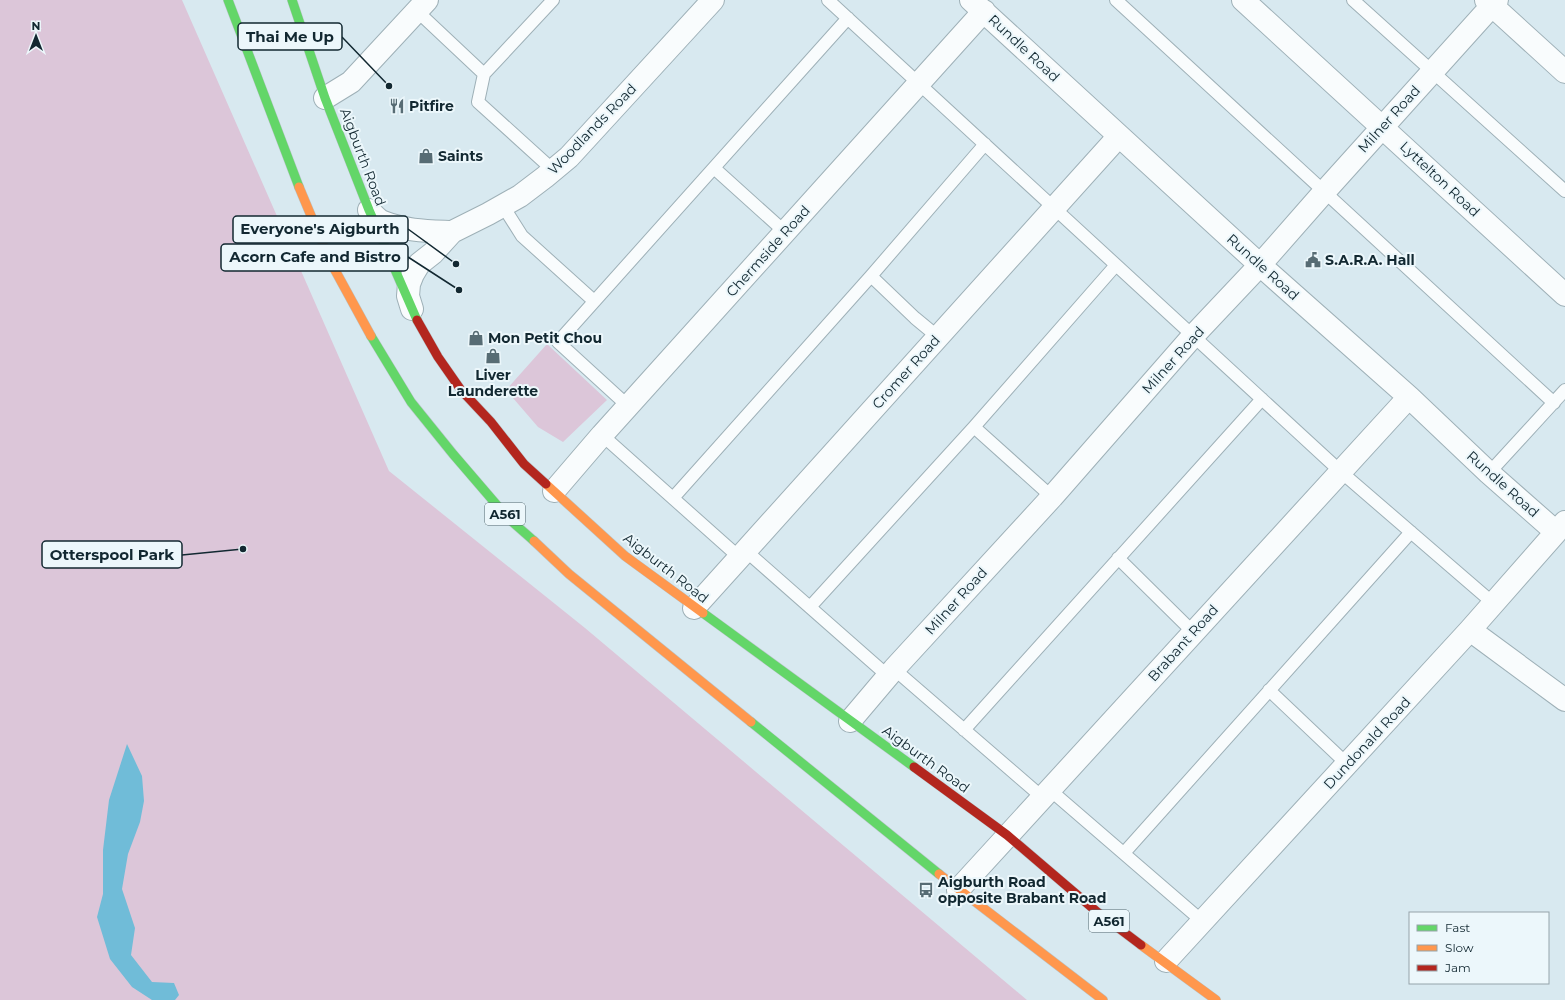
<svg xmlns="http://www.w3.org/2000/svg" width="1565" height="1000" font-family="Montserrat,sans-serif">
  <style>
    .green { fill: #dcc6d9 }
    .water { fill: #70bcd8 }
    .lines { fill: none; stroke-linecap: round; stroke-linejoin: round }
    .lane-casing { stroke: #9eb0b7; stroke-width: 14 }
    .street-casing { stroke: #9eb0b7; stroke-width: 24 }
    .fast-casing { stroke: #b8c4c8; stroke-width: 10 }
    .slow-casing { stroke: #b8c4c8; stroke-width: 10 }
    .jam-casing { stroke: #b8c4c8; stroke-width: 10 }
    .lane { stroke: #f9fcfd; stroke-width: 12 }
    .street { stroke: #f9fcfd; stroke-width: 22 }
    .fast { stroke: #63d668; stroke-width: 9 }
    .slow { stroke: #ff974d; stroke-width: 9 }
    .jam { stroke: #b3261e; stroke-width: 9 }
    .labels { text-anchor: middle; stroke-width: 4; stroke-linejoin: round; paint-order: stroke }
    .shield { fill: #ecf7fb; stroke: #53666e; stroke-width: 1 }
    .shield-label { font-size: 13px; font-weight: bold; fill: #122831 }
    .street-label { font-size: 14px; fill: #122831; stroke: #ecf7fb }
    .poi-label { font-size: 14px; font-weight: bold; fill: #122831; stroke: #ecf7fb; text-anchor: start }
    .leader { fill: none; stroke: #122831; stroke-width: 1.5 }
    .callout-dot { fill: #122831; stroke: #ecf7fb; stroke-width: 1.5 }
    .callout { fill: #ecf7fb; stroke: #122831; stroke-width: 1.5 }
    .callout-label { font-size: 15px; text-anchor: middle; font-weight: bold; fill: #122831 }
  </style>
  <rect width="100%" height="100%" fill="#d8e9f0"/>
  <!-- green -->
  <path class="green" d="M0,0H182L389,471L585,628L1027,1000H0Z
    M547,344L607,400L563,442L538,427L506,390Z"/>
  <!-- water -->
  <path class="water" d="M127,744L142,776L144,801L140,822L128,854L122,889L135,928L131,955L152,982L174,983L179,995L175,1000H152L132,987L110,959L97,917L103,894V850L109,800Z"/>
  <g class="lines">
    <defs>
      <path id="lane" d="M553,0L484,74L478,102L553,170
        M828,0L1340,471L1493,603
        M1116,0L1554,403
        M1353,0L1565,191
        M417,11L484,74
        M714,168L785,232
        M503,206L522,236L594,301
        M871,276L915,318L938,337
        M628,406L558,342L848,18
        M974,427L1052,497
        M602,435L740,558
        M1489,473L1565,390
        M673,498L871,276L985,144
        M746,551L888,676
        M1118,558L1193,632
        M810,607L974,427L1116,265
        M894,669L1042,797
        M1269,690L1347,764
        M964,730L1262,399
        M1049,789L1202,921
        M1124,853L1411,532"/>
      <path id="street" d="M971,0L1260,265L1409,397L1489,473L1556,532
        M1243,0L1565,295
        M1486,0L1565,72
        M325,98L351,82L427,0
        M369,210C373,214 378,220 383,222C405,231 430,231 452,232
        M412,309L408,296L409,284L413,274L419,264L433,253L452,232L488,214L520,196L545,177L569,157L713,0
        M554,491L602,435L984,11
        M694,608L1119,136
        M1470,630L1565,700
        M850,721L894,669L1052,497L1193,336L1260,265L1325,191L1497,0
        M958,890L1409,397
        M1166,961L1470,630L1565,522"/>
      <path id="fast" d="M228,0L299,187
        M292,0L325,98L369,210L417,320
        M371,336L411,402L453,454L508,518L534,541
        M703,613L914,767
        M751,722L939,874"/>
      <path id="slow" d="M299,187L330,261L371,336
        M546,484L625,556L703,613
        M534,541L569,574L751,722
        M939,874L1103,1000
        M1141,945L1216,1000"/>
      <path id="jam" d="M417,320L438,357L461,390L491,422L524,464L546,484
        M914,767L1007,835L1096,911L1141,945"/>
    </defs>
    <!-- lane casing -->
    <use href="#lane" class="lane-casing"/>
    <!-- street casing -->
    <use href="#street" class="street-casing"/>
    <!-- fast casing -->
    <use href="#fast" class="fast-casing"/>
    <!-- slow casing -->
    <use href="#slow" class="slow-casing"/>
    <!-- jam casing -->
    <use href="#jam" class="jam-casing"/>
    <!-- lane -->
    <use href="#lane" class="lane"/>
    <!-- street -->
    <use href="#street" class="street"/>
    <!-- fast -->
    <use href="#fast" class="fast"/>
    <!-- slow -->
    <use href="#slow" class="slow"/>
    <!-- jam -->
    <use href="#jam" class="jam"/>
  </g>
  <!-- icons -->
  <defs>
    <symbol id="restaurant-bare" viewBox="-9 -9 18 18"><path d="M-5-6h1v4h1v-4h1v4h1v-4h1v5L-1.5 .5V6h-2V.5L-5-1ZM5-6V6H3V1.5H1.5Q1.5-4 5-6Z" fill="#576c74" stroke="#ecf7fb" stroke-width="2.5" paint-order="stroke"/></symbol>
    <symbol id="shop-bare" viewBox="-9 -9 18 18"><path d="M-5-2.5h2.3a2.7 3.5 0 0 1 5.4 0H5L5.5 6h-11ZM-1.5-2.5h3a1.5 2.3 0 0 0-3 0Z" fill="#576c74" stroke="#ecf7fb" stroke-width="2.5" paint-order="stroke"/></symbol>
    <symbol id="civic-bare" viewBox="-9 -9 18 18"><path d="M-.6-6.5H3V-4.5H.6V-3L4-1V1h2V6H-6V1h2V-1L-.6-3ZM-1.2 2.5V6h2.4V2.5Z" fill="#576c74" stroke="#ecf7fb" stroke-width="2.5" paint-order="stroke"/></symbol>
    <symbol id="bus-bare" viewBox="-9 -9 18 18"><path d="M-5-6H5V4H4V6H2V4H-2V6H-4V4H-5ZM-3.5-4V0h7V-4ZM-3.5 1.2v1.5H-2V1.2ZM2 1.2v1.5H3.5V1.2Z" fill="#576c74" stroke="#ecf7fb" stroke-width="2.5" paint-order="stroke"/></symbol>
  </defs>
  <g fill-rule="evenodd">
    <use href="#restaurant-bare" x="386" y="95" width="22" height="22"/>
    <use href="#shop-bare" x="415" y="145" width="22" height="22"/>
    <use href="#civic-bare" x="1302" y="249" width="22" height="22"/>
    <use href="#shop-bare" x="465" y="327" width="22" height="22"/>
    <use href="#shop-bare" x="482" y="345" width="22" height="22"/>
    <use href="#bus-bare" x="915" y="879" width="22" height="22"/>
  </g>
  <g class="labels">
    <!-- shield labels -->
    <g class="shield">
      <rect x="485" y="503" width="40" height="22" rx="3"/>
      <rect x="1089" y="910" width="40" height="22" rx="3"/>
    </g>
    <g class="shield-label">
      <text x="505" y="519">A561</text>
      <text x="1109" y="926">A561</text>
    </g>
    <!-- street labels -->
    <g class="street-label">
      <text transform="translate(1024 48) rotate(43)" y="5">Rundle Road</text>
      <text transform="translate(1389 119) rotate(-48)" y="5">Milner Road</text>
      <text transform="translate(592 129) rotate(-46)" y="5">Woodlands Road</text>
      <text transform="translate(363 157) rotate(69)" y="5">Aigburth Road</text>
      <text transform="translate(1440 179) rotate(43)" y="5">Lyttelton Road</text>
      <text transform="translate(768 251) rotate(-48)" y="5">Chermside Road</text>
      <text transform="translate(1263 267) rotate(42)" y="5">Rundle Road</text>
      <text transform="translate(1173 360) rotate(-48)" y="5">Milner Road</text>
      <text transform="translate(906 372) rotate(-48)" y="5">Cromer Road</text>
      <text transform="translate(1503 484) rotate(42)" y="5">Rundle Road</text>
      <text transform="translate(666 568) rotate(38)" y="5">Aigburth Road</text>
      <text transform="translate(956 601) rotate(-48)" y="5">Milner Road</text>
      <text transform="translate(1183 643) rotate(-48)" y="5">Brabant Road</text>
      <text transform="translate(1367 743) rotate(-47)" y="5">Dundonald Road</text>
      <text transform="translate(926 759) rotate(36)" y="5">Aigburth Road</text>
    </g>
    <!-- poi labels -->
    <g class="poi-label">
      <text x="409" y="111">Pitfire</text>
      <text x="438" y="161">Saints</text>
      <text x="1325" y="265">S.A.R.A. Hall</text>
      <text x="488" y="343">Mon Petit Chou</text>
      <text x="493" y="380" text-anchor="middle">Liver<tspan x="493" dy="16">Launderette</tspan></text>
      <text x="938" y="887">Aigburth Road<tspan x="938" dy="16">opposite Brabant Road</tspan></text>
    </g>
  </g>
  <!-- callouts -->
  <path class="leader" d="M389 86L342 37M456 264L408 229M459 290L408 257M243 549L182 555"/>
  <g class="callout-dot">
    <circle cx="389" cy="86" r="4"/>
    <circle cx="456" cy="264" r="4"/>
    <circle cx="459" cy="290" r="4"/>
    <circle cx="243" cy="549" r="4"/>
  </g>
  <g class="callout">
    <rect x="238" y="23" width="104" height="27" rx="4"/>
    <rect x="233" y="216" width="175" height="27" rx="4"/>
    <rect x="221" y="244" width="187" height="27" rx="4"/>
    <rect x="42" y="541" width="140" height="27" rx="4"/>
  </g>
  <g class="callout-label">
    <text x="290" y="42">Thai Me Up</text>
    <text x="320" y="234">Everyone's Aigburth</text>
    <text x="315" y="262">Acorn Cafe and Bistro</text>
    <text x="112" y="560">Otterspool Park</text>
  </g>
  <!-- legend -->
  <rect x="1409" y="912" width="140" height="72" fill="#ecf7fb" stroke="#95a4aa"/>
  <rect x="1417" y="925" width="20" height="6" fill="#63d668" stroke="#95a4aa"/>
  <text x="1445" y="932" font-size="12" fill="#122831">Fast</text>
  <rect x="1417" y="945" width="20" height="6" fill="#ff974d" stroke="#95a4aa"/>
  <text x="1445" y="952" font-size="12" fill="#122831">Slow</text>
  <rect x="1417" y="965" width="20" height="6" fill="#b3261e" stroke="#95a4aa"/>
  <text x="1445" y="972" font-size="12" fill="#122831">Jam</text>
  <!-- north arrow -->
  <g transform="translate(36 36)" stroke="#ecf7fb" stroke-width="3" paint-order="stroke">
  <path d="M0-3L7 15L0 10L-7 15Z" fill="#122831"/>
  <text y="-6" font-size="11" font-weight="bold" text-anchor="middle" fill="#122831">N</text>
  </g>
</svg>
